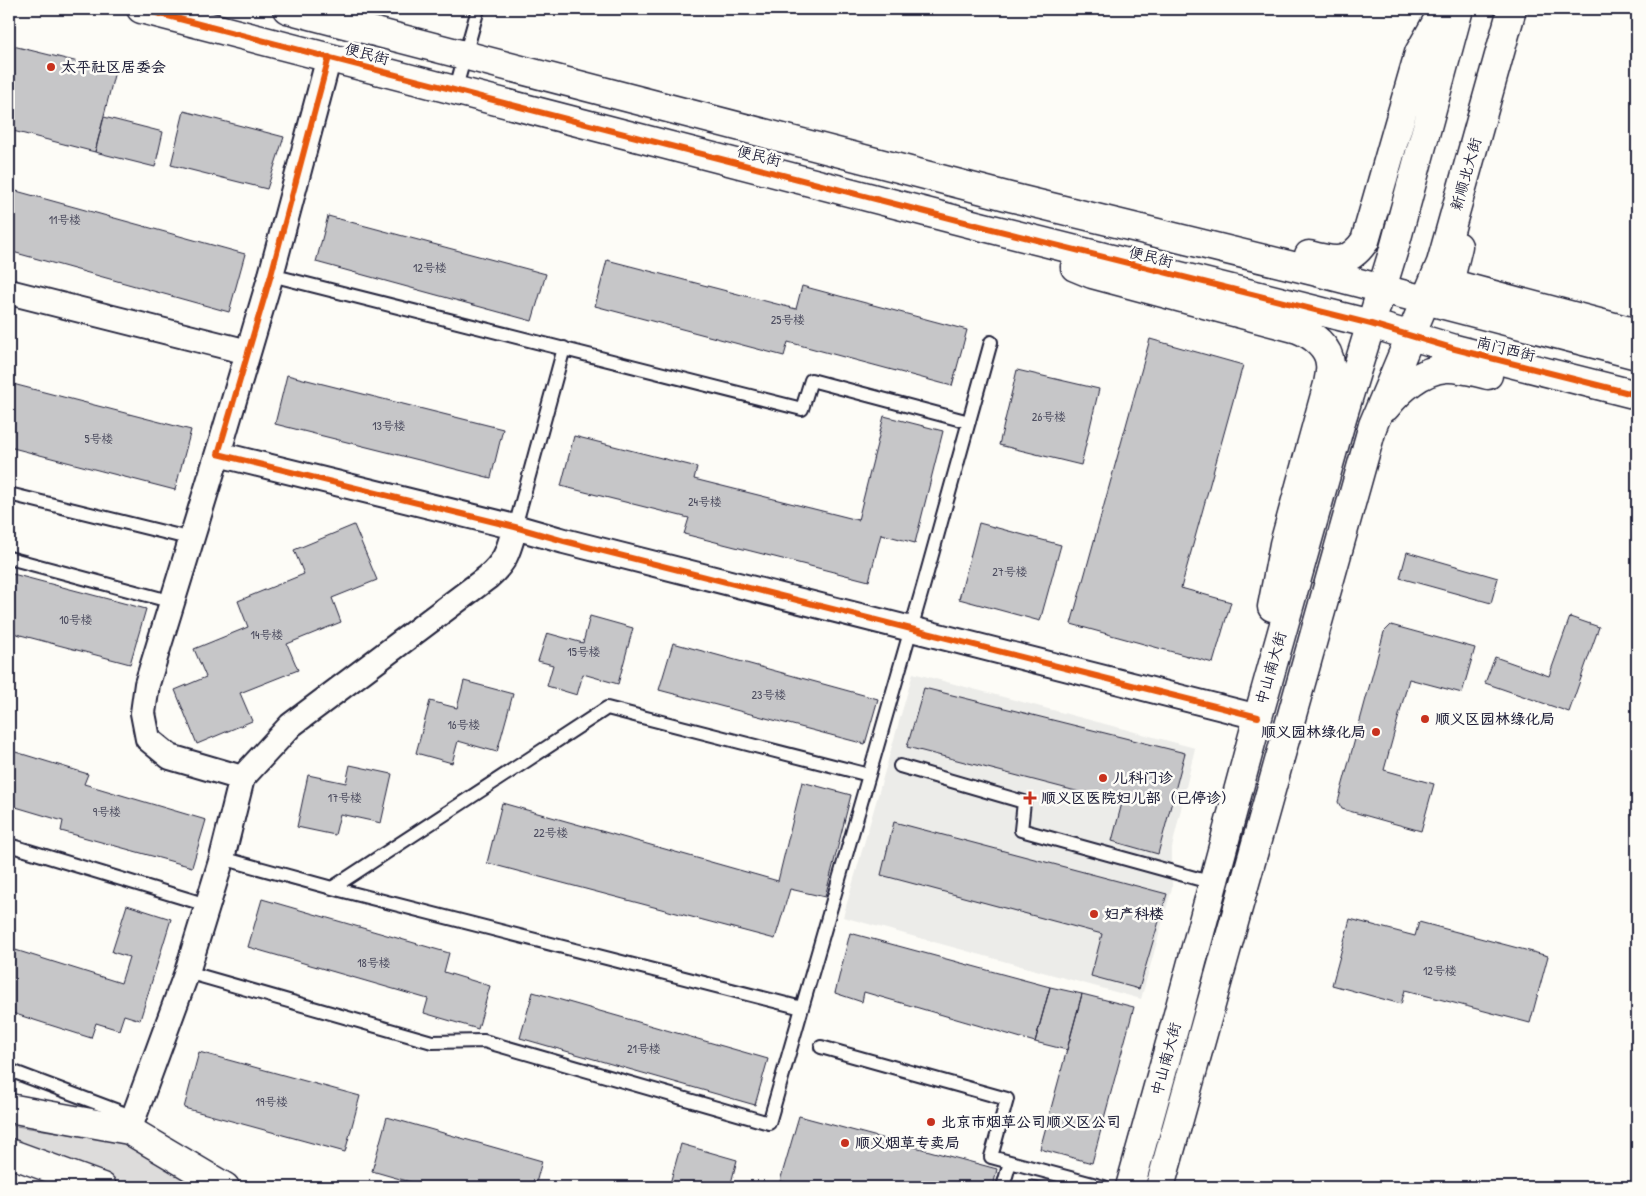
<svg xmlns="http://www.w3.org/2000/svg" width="1646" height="1196" font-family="'Patrick Hand','LXGW WenKai TC',sans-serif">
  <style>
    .built { fill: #ecece9 }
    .green { fill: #dddcdb; stroke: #807f8b }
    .building { fill: #c6c6c8; stroke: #22223b }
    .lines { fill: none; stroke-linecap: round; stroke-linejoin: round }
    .lane-casing { stroke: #22223b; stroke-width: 16 }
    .street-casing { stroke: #22223b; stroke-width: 28 }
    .secondary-casing { stroke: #22223b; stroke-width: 31 }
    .primary-casing { stroke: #22223b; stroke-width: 31 }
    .lane { stroke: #fdfcf7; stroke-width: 12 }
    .street { stroke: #fdfcf7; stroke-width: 24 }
    .secondary { stroke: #fdfcf7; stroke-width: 28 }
    .primary { stroke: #fdfcf7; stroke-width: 28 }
    .cycleway-casing { stroke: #fdfcf7; stroke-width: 9 }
    .cycleway { stroke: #e8590c; stroke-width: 6 }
    .poi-dot { fill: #c8321e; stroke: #fdfcf7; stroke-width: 2 }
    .labels { text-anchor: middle; stroke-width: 5; stroke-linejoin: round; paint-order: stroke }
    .number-label { font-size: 12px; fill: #4b4b5e }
    .street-label { font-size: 15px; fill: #22223b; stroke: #fdfcf7 }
    .poi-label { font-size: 15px; font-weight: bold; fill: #22223b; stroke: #fdfcf7; text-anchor: start }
  </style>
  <rect width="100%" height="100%" fill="#fdfcf7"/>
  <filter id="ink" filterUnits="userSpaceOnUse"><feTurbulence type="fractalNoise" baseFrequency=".02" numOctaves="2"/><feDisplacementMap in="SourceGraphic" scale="10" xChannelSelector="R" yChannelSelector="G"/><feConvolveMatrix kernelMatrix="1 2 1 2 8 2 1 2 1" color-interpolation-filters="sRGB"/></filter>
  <g filter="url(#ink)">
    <!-- built -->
    <path class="built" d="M913,673L1195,748L1172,848V888L1141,999L843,917Z"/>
    <!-- green -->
    <path class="green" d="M9,1125L124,1142L198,1187H126L9,1145Z"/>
    <!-- building -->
    <path class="building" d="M9,45L115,71L95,152L9,130Z
      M184,111L284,137L267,189L171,165Z
      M104,117L163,132L155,167L95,152Z
      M9,189L245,254L229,312L9,251Z
      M328,216L546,274L532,321L316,262Z
      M607,260L796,309L802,286L967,330L952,386L788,342L784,356L595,306Z
      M1150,339L1243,365L1181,588L1231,602L1213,663L1071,624Z
      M1017,370L1099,389L1081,465L999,445Z
      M287,375L503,429L491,478L275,424Z
      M9,383L191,430L175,490L9,447Z
      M884,416L943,431L915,543L881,534L869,581L684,534L689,518L561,486L574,436L697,467L694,479L858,520Z
      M979,523L1061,545L1040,621L959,599Z
      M354,525L377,580L332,598L341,622L287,644L298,670L240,693L252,721L197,744L175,690L206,677L194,649L248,627L238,601L304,574L294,550Z
      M1407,552L1498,578L1491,603L1400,578Z
      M9,573L146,609L130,664L9,632Z
      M590,616L633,628L618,684L583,674L577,695L547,686L553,665L538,661L547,633L583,643Z
      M1570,617L1599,627L1569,712L1485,683L1495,657L1549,676Z
      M1391,625L1475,648L1462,693L1409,679L1384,770L1434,784L1421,831L1342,809L1338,802L1384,632Z
      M673,643L878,699L865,744L659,690Z
      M464,681L513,694L497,752L458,741L452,763L416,753L430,701L457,708Z
      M924,688L1185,753L1158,854L1112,841L1122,803L907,747Z
      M9,750L88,774L84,784L206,820L192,867L61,831L63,821L9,805Z
      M350,765L392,774L381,823L340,814L335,835L297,827L308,775L346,783Z
      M802,782L851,795L825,897L790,889L775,939L487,863L502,803L778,881Z
      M894,822L1167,894L1139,989L1091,976L1102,934L881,875Z
      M262,899L449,953L444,972L490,986L478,1029L424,1013L428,999L248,947Z
      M127,905L171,919L140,1020L124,1015L119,1030L96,1023L91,1038L9,1012V948L121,983L129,957L112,952Z
      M1350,919L1415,936L1419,922L1548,956L1530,1023L1405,990L1401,1004L1332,985Z
      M850,933L1050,987L1035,1042L864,992L862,1002L835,993Z
      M1050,987L1082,994L1067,1050L1035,1042Z
      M533,992L768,1059L755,1105L520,1038Z
      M1082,994L1134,1007L1092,1163L1040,1149Z
      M199,1052L360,1096L345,1152L184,1108Z
      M799,1116L997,1169L993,1187H803L780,1181Z
      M387,1117L542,1161L536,1183L553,1187H428L372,1171Z
      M681,1144L737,1160L730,1187H669Z
      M1031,1180L1065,1187H1029Z"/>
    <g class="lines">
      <defs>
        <path id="lane" d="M455,91L478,9
          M271,275L802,409L811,380L969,422
          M9,494L192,539
          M515,527L564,348
          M9,558L173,602
          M900,766L1024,802L1021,830L1213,883
          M9,845L207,905
          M222,858L332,888L802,1008L923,587L991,342
          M332,888L607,708L869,775
          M187,972L432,1042L484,1041L769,1123L802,1008
          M821,1047L1007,1099L991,1157L1104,1187
          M9,1070L134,1117
          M1003,1187L1010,1162"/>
        <path id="street" d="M329,57L271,275L218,454L515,527L564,541L1258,717
          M9,292L248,352
          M220,446L147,684L143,713L148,739L170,757L242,778
          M129,1130L187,972L222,858L242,778L291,725L488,577C507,560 508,551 515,527"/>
        <path id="secondary" d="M141,9L980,226L1371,324L1455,349L1637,395
          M287,9L1010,197L1313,271L1637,355
          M1458,246L1452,271L1451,278L1456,285L1637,333
          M1309,255C1335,262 1348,265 1365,241L1419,53L1444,9
          M1075,267L1092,274L1298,329C1313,335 1329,347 1330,364C1331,370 1329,378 1328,384L1284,544L1272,607
          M1386,407C1400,389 1422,370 1446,368C1460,367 1475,372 1488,375
          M1130,1187L1171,1040L1258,717L1342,418L1394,249L1459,9
          M1160,1187L1373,425L1441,263L1512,9"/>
        <path id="primary" d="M9,1108L129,1130L225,1187
          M9,1153L102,1187"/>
      </defs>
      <!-- lane casing -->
      <use href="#lane" class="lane-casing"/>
      <!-- street casing -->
      <use href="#street" class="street-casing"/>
      <!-- secondary casing -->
      <use href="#secondary" class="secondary-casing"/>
      <!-- primary casing -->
      <use href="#primary" class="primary-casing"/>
      <!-- lane -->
      <use href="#lane" class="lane"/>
      <!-- street -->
      <use href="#street" class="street"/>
      <!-- secondary -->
      <use href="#secondary" class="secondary"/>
      <!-- primary -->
      <use href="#primary" class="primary"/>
      <defs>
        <path id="cycleway" d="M141,9L980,226L1371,324L1455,349L1637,395
          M329,57L271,275L218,454L515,527L564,541L1258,717"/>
      </defs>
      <!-- cycleway casing -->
      <use href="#cycleway" class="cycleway-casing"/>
      <!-- cycleway -->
      <use href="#cycleway" class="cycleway"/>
    </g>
  </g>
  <!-- markers -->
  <g class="poi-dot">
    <circle cx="51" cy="67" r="5"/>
    <circle cx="1425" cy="719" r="5"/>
    <circle cx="1376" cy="732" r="5"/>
    <circle cx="1103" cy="778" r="5"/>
    <path d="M1027.5 790.5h5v5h5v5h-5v5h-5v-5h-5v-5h5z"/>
    <circle cx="1094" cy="914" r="5"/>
    <circle cx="931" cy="1122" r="5"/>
    <circle cx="845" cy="1143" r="5"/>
  </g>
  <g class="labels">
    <!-- number labels -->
    <g class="number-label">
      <text x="65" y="224">11号楼</text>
      <text x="430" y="272">12号楼</text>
      <text x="788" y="324">25号楼</text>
      <text x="1049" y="421">26号楼</text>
      <text x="389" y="430">13号楼</text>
      <text x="99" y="443">5号楼</text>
      <text x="705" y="506">24号楼</text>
      <text x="1010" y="576">27号楼</text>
      <text x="76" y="624">10号楼</text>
      <text x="267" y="639">14号楼</text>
      <text x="584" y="656">15号楼</text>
      <text x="769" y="699">23号楼</text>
      <text x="464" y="729">16号楼</text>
      <text x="345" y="802">17号楼</text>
      <text x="107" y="816">9号楼</text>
      <text x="551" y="837">22号楼</text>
      <text x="374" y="967">18号楼</text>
      <text x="1440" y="975">12号楼</text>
      <text x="644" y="1053">21号楼</text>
      <text x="272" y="1106">19号楼</text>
    </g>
    <!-- street labels -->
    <g class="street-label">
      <text transform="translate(367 54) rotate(15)" y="5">便民街</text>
      <text transform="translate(759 156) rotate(14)" y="5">便民街</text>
      <text transform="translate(1466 174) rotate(-74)" y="5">新顺北大街</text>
      <text transform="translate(1151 257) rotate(14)" y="5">便民街</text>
      <text transform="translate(1506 349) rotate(14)" y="5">南门西街</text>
      <text transform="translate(1271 668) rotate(-74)" y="5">中山南大街</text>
      <text transform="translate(1166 1059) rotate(-75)" y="5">中山南大街</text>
    </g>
    <!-- poi labels -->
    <g class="poi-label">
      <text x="61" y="72">太平社区居委会</text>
      <text x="1435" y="724">顺义区园林绿化局</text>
      <text x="1366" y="737" text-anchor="end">顺义园林绿化局</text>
      <text x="1113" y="783">儿科门诊</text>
      <text x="1041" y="803">顺义区医院妇儿部（已停诊）</text>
      <text x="1104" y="919">妇产科楼</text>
      <text x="941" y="1127">北京市烟草公司顺义区公司</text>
      <text x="855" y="1148">顺义烟草专卖局</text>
    </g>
  </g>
  <!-- margin -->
  <rect width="1646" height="1196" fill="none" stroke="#fdfcf7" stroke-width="30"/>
  <rect x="15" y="15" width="1616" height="1166" fill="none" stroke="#22223b" stroke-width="2" filter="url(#ink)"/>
</svg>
